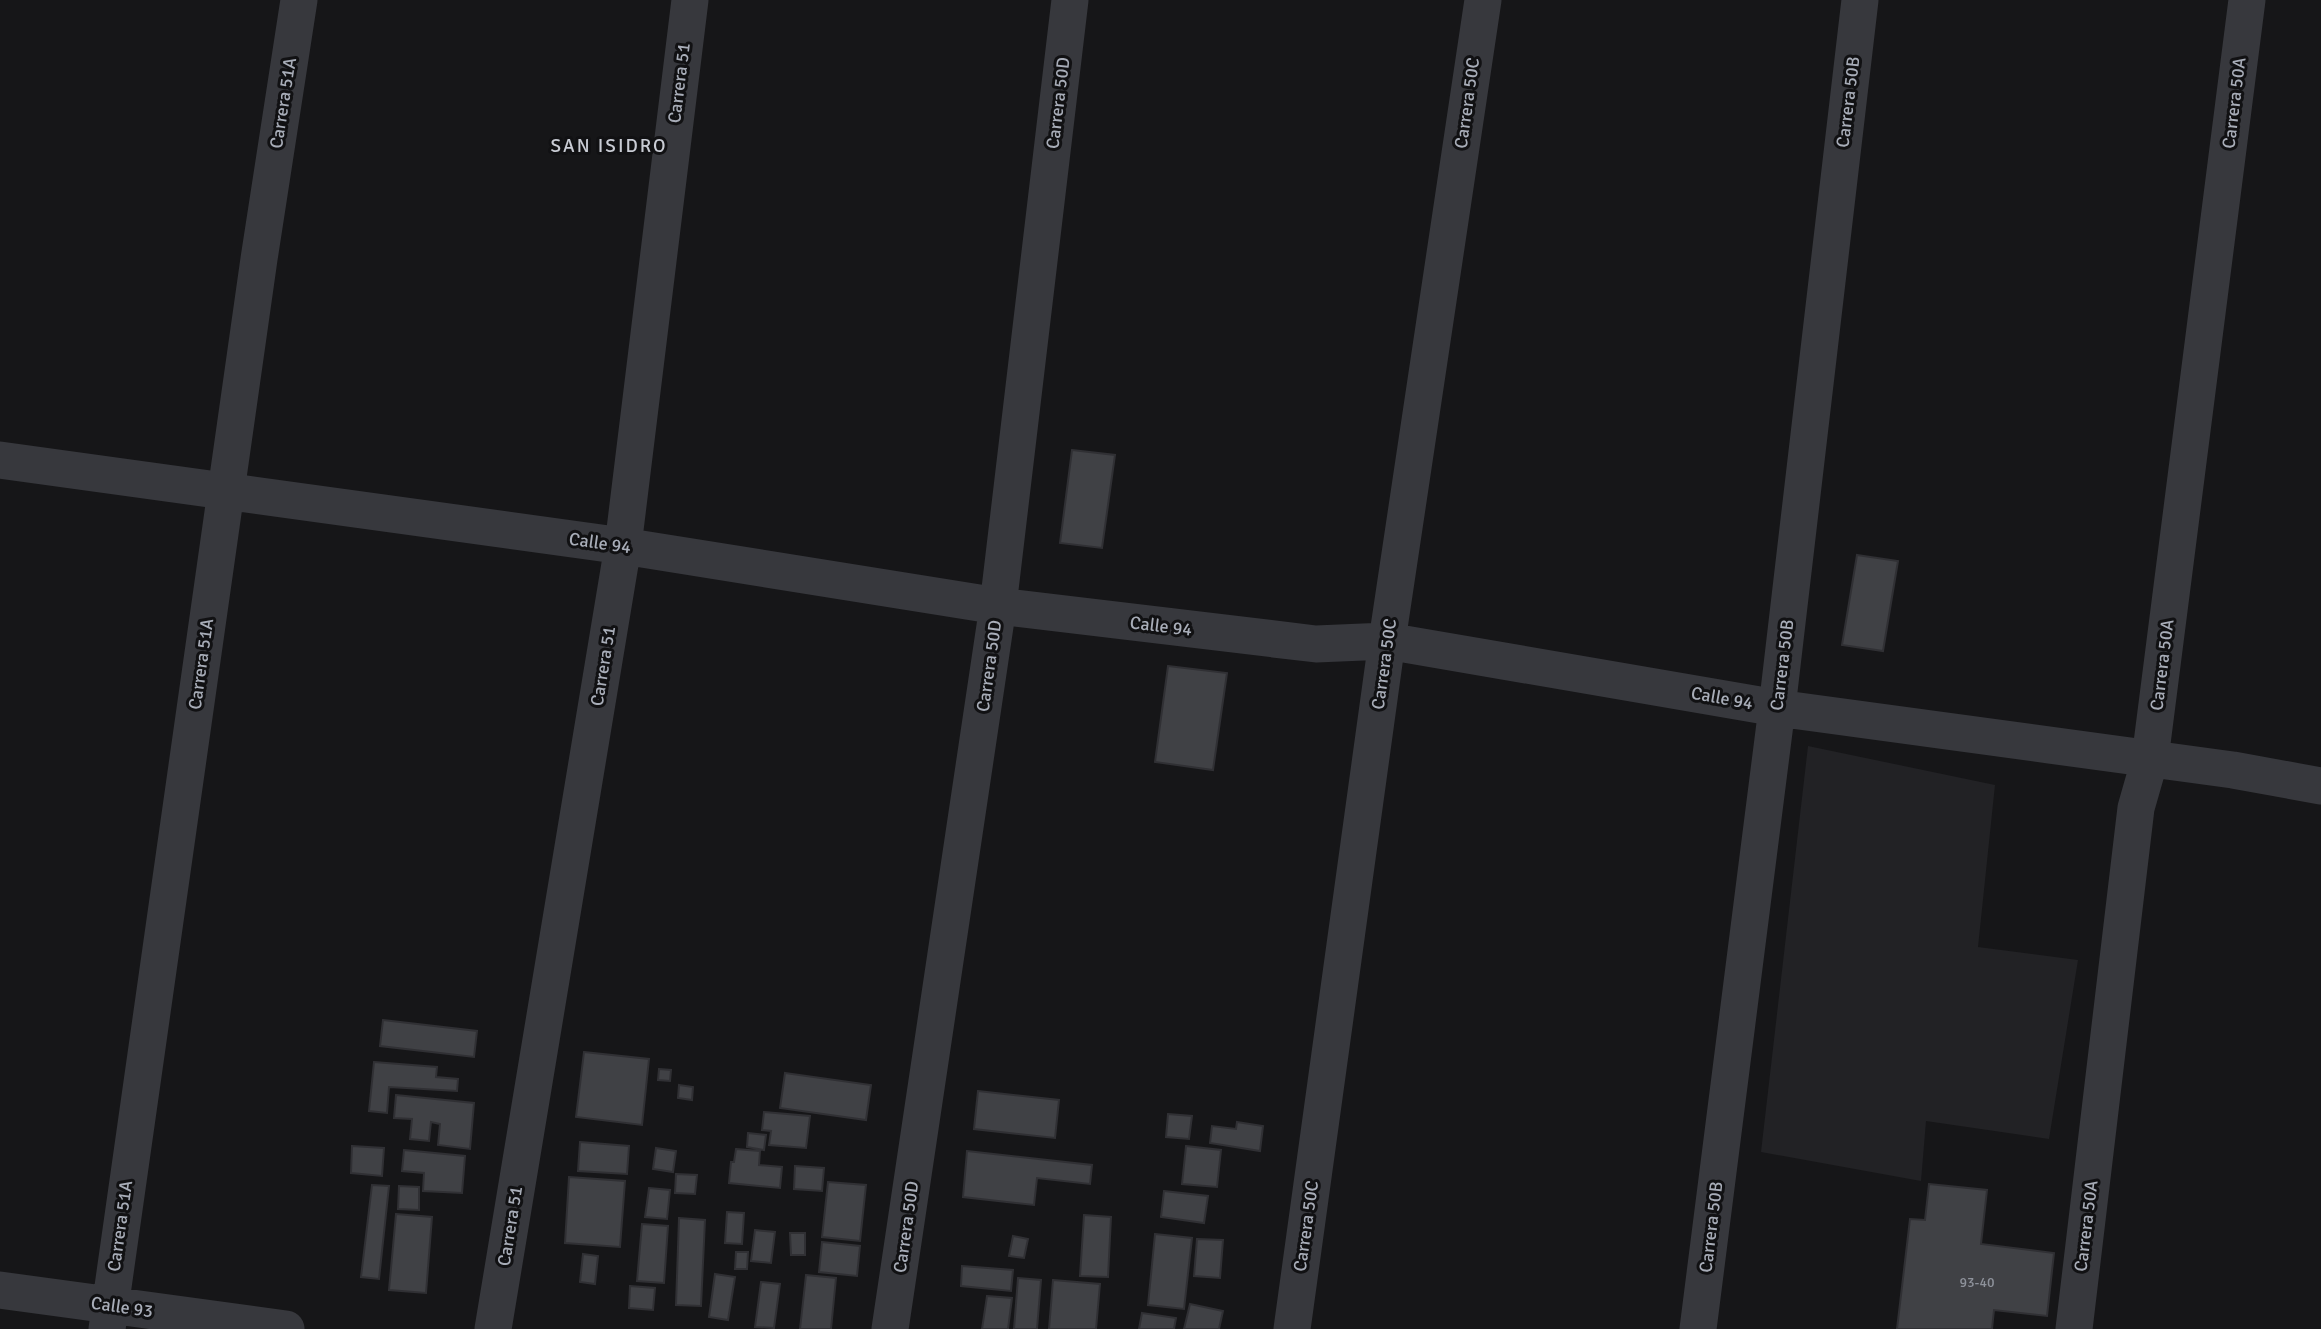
<svg xmlns="http://www.w3.org/2000/svg" width="2321" height="1329" font-family="Signika,sans-serif">
  <style>
    .built { fill: #222225 }
    .building { fill: #404145; stroke: #303034; stroke-width: 2 }
    .lines { fill: none; stroke-linecap: round; stroke-linejoin: round }
    .minor { stroke: #37383d; stroke-width: 37 }
    .labels { text-anchor: middle; stroke-width: 6; stroke-linejoin: round; paint-order: stroke }
    .number-label { font-size: 14px; fill: #8e929b }
    .street-label { font-size: 18px; fill: #a8adb8; stroke: #111113 }
    .neighbourhood-label { font-size: 19px; letter-spacing: 2px; fill: #c9ccd4; stroke: #111113 }
  </style>
  <rect width="100%" height="100%" fill="#161618"/>
  <!-- built -->
  <path class="built" d="M1808,746L1995,785L1978,947L2078,960L2049,1139L1926,1121L1921,1181L1761,1152Z"/>
  <!-- building -->
  <path class="building" d="M1072,450L1115,455L1102,548L1060,543Z
    M1857,555L1898,561L1883,651L1842,645Z
    M1168,666L1227,673L1213,770L1155,762Z
    M383,1020L477,1031L474,1057L380,1046Z
    M584,1052L649,1059L642,1125L576,1117Z
    M374,1062L437,1067L436,1077L458,1079L457,1091L389,1087L387,1113L369,1111Z
    M659,1069L671,1070L670,1081L658,1080Z
    M785,1073L871,1085L866,1120L780,1108Z
    M679,1085L693,1087L692,1100L678,1098Z
    M978,1091L1059,1100L1055,1138L974,1129Z
    M396,1095L474,1103L470,1149L438,1145L440,1124L431,1122L429,1141L410,1139L412,1119L394,1118Z
    M764,1112L810,1116L806,1148L769,1145L771,1131L762,1130Z
    M1168,1114L1192,1116L1189,1139L1166,1137Z
    M1237,1122L1263,1126L1260,1151L1210,1143L1212,1126L1236,1129Z
    M748,1133L766,1135L764,1150L747,1147Z
    M580,1142L629,1146L627,1174L578,1171Z
    M352,1146L384,1148L382,1176L351,1173Z
    M1186,1146L1221,1150L1217,1187L1182,1184Z
    M656,1148L676,1151L673,1172L653,1169Z
    M736,1149L760,1151L759,1165L782,1167L780,1188L729,1183L731,1162H734Z
    M404,1150L465,1156L462,1193L423,1191L424,1173L402,1171Z
    M967,1151L1092,1165L1090,1184L1037,1178L1034,1205L963,1197Z
    M795,1166L824,1168L822,1191L794,1189Z
    M676,1174L697,1175L695,1194L675,1193Z
    M569,1177L625,1181L620,1247L565,1243Z
    M828,1182L866,1185L860,1241L822,1237Z
    M1929,1184L1987,1190L1981,1244L2054,1253L2047,1316L1994,1310L1992,1329H1897L1910,1219L1925,1220Z
    M372,1185L389,1186L379,1279L361,1277Z
    M399,1186L419,1187V1210L398,1209Z
    M649,1188L670,1190L667,1219L645,1217Z
    M1164,1191L1208,1196L1204,1223L1161,1217Z
    M727,1212L744,1213L742,1244L725,1243Z
    M396,1214L432,1217L426,1293L389,1290Z
    M1084,1215L1111,1217L1108,1277L1080,1276Z
    M679,1218L705,1220L701,1306L676,1305Z
    M642,1224L668,1226L664,1283L637,1281Z
    M755,1230L775,1232L771,1263L751,1261Z
    M790,1233H805V1255H791Z
    M1155,1234L1192,1238L1184,1309L1148,1305Z
    M1013,1236L1028,1239L1024,1258L1009,1256Z
    M1197,1239L1223,1240L1220,1278L1194,1276Z
    M822,1242L860,1246L857,1276L819,1272Z
    M736,1252H748L747,1269H735Z
    M583,1254L598,1256L595,1284L580,1282Z
    M962,1266L1013,1270L1011,1291L961,1286Z
    M715,1274L735,1277L728,1320L709,1317Z
    M806,1275L836,1278L831,1329H800Z
    M1018,1278L1041,1280L1037,1329H1014Z
    M1053,1280L1100,1284L1096,1329H1049Z
    M761,1282L780,1284L774,1328L755,1327Z
    M630,1286L655,1288L653,1310L629,1308Z
    M987,1296L1012,1298L1008,1329H982Z
    M1190,1304L1223,1311L1219,1329H1184Z
    M1142,1313L1176,1318L1174,1329H1139Z"/>
  <g class="lines">
    <!-- minor -->
    <path class="minor" d="M0,460L623,546L998,606L1316,644L1387,641L1777,708L2233,770L2321,786
      M0,1290L286,1329
      M107,1329L259,259L299,0
      M493,1329L623,546L690,0
      M890,1329L998,606L1070,0
      M1292,1329L1387,641L1483,0
      M1698,1329L1777,708L1860,0
      M2074,1329L2136,808L2150,759L2247,0"/>
  </g>
  <g class="labels">
    <!-- number labels -->
    <g class="number-label">
      <text x="1977" y="1287">93-40</text>
    </g>
    <!-- street labels -->
    <g class="street-label">
      <text transform="translate(679 83) rotate(-83)" y="6">Carrera 51</text>
      <text transform="translate(1848 102) rotate(-83)" y="6">Carrera 50B</text>
      <text transform="translate(283 103) rotate(-81)" y="6">Carrera 51A</text>
      <text transform="translate(1058 103) rotate(-83)" y="6">Carrera 50D</text>
      <text transform="translate(1467 103) rotate(-82)" y="6">Carrera 50C</text>
      <text transform="translate(2234 103) rotate(-83)" y="6">Carrera 50A</text>
      <text transform="translate(600 543) rotate(8)" y="6">Calle 94</text>
      <text transform="translate(1161 626) rotate(7)" y="6">Calle 94</text>
      <text transform="translate(201 664) rotate(-82)" y="6">Carrera 51A</text>
      <text transform="translate(1384 664) rotate(-82)" y="6">Carrera 50C</text>
      <text transform="translate(1782 665) rotate(-83)" y="6">Carrera 50B</text>
      <text transform="translate(2162 665) rotate(-83)" y="6">Carrera 50A</text>
      <text transform="translate(603 666) rotate(-81)" y="6">Carrera 51</text>
      <text transform="translate(989 666) rotate(-82)" y="6">Carrera 50D</text>
      <text transform="translate(1722 698) rotate(10)" y="6">Calle 94</text>
      <text transform="translate(120 1226) rotate(-82)" y="6">Carrera 51A</text>
      <text transform="translate(510 1226) rotate(-81)" y="6">Carrera 51</text>
      <text transform="translate(1306 1226) rotate(-82)" y="6">Carrera 50C</text>
      <text transform="translate(2086 1226) rotate(-83)" y="6">Carrera 50A</text>
      <text transform="translate(906 1227) rotate(-82)" y="6">Carrera 50D</text>
      <text transform="translate(1711 1227) rotate(-83)" y="6">Carrera 50B</text>
      <text transform="translate(122 1307) rotate(8)" y="6">Calle 93</text>
    </g>
    <!-- neighbourhood labels -->
    <g class="neighbourhood-label">
      <text x="609" y="152">SAN ISIDRO</text>
    </g>
  </g>
</svg>
